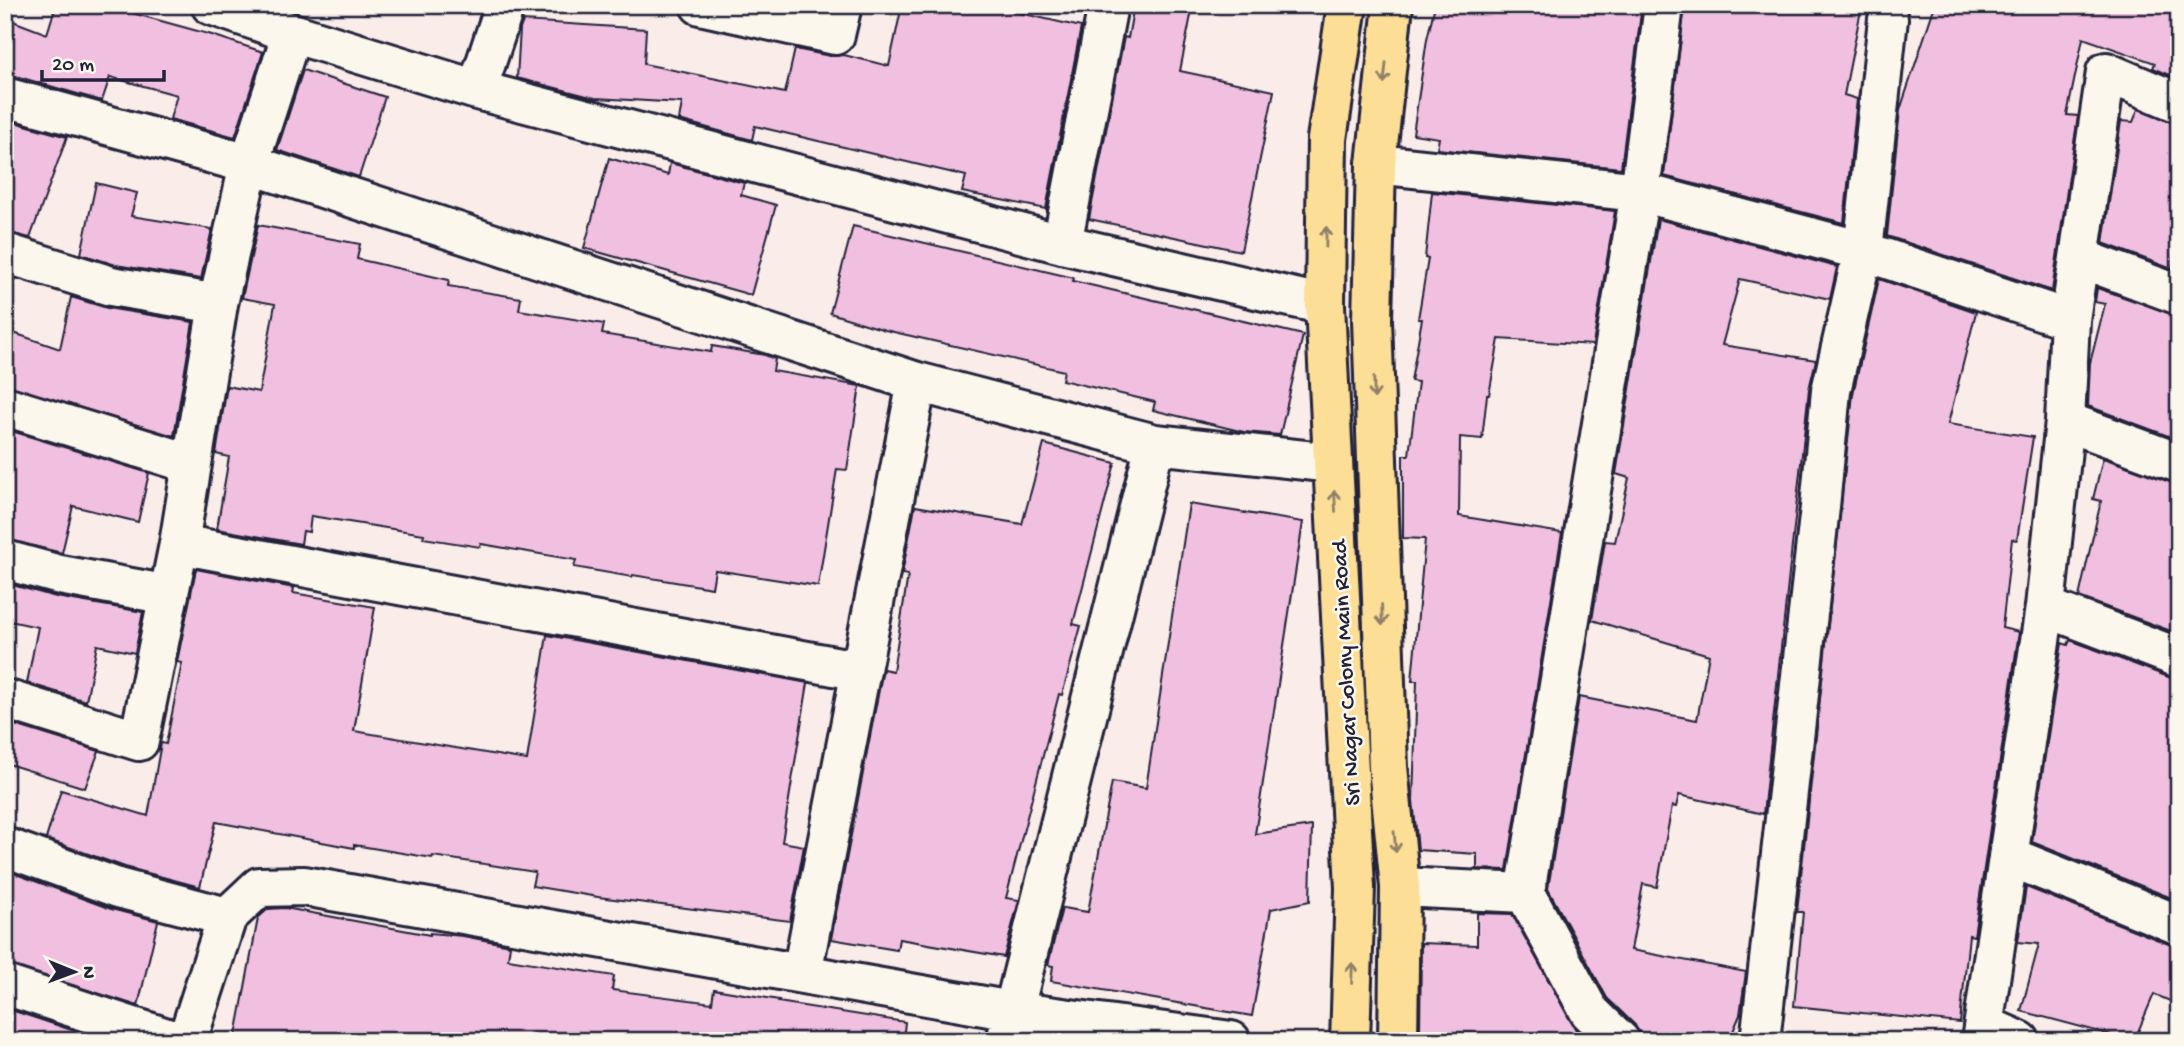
<svg xmlns="http://www.w3.org/2000/svg" width="2184" height="1046" font-family="'Gochi Hand',sans-serif">
  <style>
    .building { fill: #f1bfdf; stroke: #22223b; stroke-width: 2 }
    .lines { fill: none; stroke-linecap: round; stroke-linejoin: round }
    .minor-casing { stroke: #22223b; stroke-width: 44 }
    .major-casing { stroke: #22223b; stroke-width: 44 }
    .minor { stroke: #fbf7ec; stroke-width: 38 }
    .major { stroke: #fcde96; stroke-width: 38 }
    .oneway { stroke: #8f8068 }
    .labels { text-anchor: middle; stroke-width: 5; stroke-linejoin: round; paint-order: stroke }
    .street-label { font-size: 23px; fill: #22223b; stroke: #fbf7ec }
  </style>
  <rect width="100%" height="100%" fill="#f9ece9"/>
  <filter id="ink" filterUnits="userSpaceOnUse"><feTurbulence type="fractalNoise" baseFrequency=".0143" numOctaves="2"/><feDisplacementMap in="SourceGraphic" scale="14" xChannelSelector="R" yChannelSelector="G"/><feConvolveMatrix kernelMatrix="1 2 1 2 8 2 1 2 1" color-interpolation-filters="sRGB"/></filter>
  <g filter="url(#ink)">
    <!-- building -->
    <path class="building" d="M56,5H103L212,35L263,52L235,137L170,119L177,95L110,77L102,101L5,73V18L47,34Z
      M902,5H985L1081,27L1046,209L962,192L966,176L755,126L752,140L679,120L682,103L595,98L517,78L520,29L523,21L646,29L644,64L785,93L795,49L830,56L844,55L889,66Z
      M1134,5H1193L1180,71L1274,91L1241,251L1089,219L1124,37L1128,38Z
      M1435,5H1642L1621,168L1437,149L1439,138L1413,134L1427,39Z
      M1685,5H1862L1844,95L1857,99L1844,223L1664,176Z
      M1935,5H2179V79L2153,68L2155,63L2083,38L2067,115L2078,116L2052,291L1887,236L1900,110Z
      M303,70L385,97L359,177L277,150Z
      M2138,109L2179,124V213L2172,269L2103,243L2121,121L2133,122Z
      M11,121L67,137L30,238L5,232V137Z
      M609,158L668,175L670,163L744,183L741,195L776,205L751,295L584,248Z
      M96,183L137,193L131,216L212,229L201,279L116,265L81,254Z
      M1432,192L1615,211L1593,345L1499,339L1489,395H1487L1482,439L1460,437L1459,516L1562,533L1507,870L1477,869V854L1418,850L1413,800L1417,681H1412L1425,539L1403,538V455H1409L1418,382L1411,381L1422,319H1418L1428,259L1425,258Z
      M1658,219L1837,267L1830,299L1740,279L1722,345L1816,360L1809,389L1763,814L1679,795L1676,807L1672,806L1657,887L1643,884L1631,950L1746,972L1740,1015L1729,1041H1647L1641,1038L1635,1025L1607,998L1548,889L1579,697L1697,720L1709,655L1592,620L1605,541L1615,542L1629,478L1616,474Z
      M258,225L360,244L357,259L449,280L448,286L521,298L519,310L604,324L602,334L711,352L712,346L765,355L775,359L773,371L860,386L847,470L837,469L818,586L715,570L712,588L633,575L632,577L574,567L576,560L481,544L480,547L423,538L424,534L311,516L309,532L303,531L301,544L217,529L229,457L216,454L227,386L259,392L275,304L242,298Z
      M853,226L1074,278L1073,281L1303,335L1280,435L1244,432L1153,410L1155,402L1062,380L1064,371L885,330L830,313Z
      M5,276L15,279L9,296L5,295Z
      M1879,279L1976,312L1948,424L2033,437L2017,540L2012,539L2002,628L2019,632L1974,936L1969,935L1960,1023L1794,1006L1803,912H1797L1853,394Z
      M2097,288L2179,316V440L2088,406L2090,363L2105,304L2095,302Z
      M71,297L107,308L193,322L174,436L5,385V330L60,349Z
      M5,429L149,473L138,522L73,506L62,553L5,539Z
      M1044,444L1115,463L1073,624L1081,626L1062,695L1059,694L1006,898L1019,900L1004,957L899,939L897,950L831,939L883,669L893,671L908,575L902,574L915,506L1022,524Z
      M2103,458L2179,484V634L2079,597L2101,501L2093,499Z
      M1189,504L1303,522L1255,834L1312,826L1310,901L1271,909L1252,1016L1051,981L1053,966L1048,965L1062,908L1088,912L1112,782L1146,788Z
      M196,569L294,588L293,593L375,607L354,731L527,760L547,635L808,683L782,842L804,846L790,921L598,897L532,886L535,872L433,856L432,858L354,845V848L216,822L200,887L125,867L46,839L61,790L148,816L161,743L166,744L182,663L177,662Z
      M5,583L56,597L143,612L135,653L97,645L86,701L27,683L38,627L5,620Z
      M2070,640L2171,678L2179,679V901L2032,842L2062,643L2068,645Z
      M5,722L99,751L85,788L5,763Z
      M5,870L111,909L158,921L138,1006L5,964Z
      M2026,887L2171,945L2179,946V1005L2154,994L2134,1041L2021,1011L2039,944L2018,942Z
      M285,908L430,935V933L463,936L510,945L508,959L614,976L612,990L712,1003L714,989L779,1000L778,1002L905,1022L903,1041H235L258,918L268,909Z
      M1477,913L1512,914L1582,1041H1477V1034L1420,1033L1421,943L1477,945Z
      M5,1008L105,1041H5Z"/>
    <g class="lines">
      <defs>
        <path id="minor" d="M211,5L292,33L477,90L1062,244L1325,305
          M700,5L835,35L842,5
          M477,90L505,5
          M5,97L249,164L917,382L1155,444L1333,463
          M1376,164L1640,192L1863,251L2070,320
          M1062,244L1108,5
          M5,253L111,286L218,304
          M2080,258L2179,295
          M5,406L192,464
          M2065,421L2179,463
          M179,544L861,671
          M5,560L60,575L169,595
          M2045,607L2179,658
          M5,699L139,741L179,544L218,304L249,164L292,33
          M5,847L118,888L227,917
          M2008,856L2179,925
          M1400,887L1525,893
          M802,973L917,382
          M5,985L176,1041
          M1984,1025L2020,1041
          M187,1041L227,917L259,887L304,886L1012,1011L1231,1041
          M1006,1041L1155,444
          M1620,1041L1589,1011L1525,893L1640,192L1664,5
          M1760,1041L1820,507L1831,391L1863,251L1888,19
          M1981,1041L2045,607L2065,421L2070,320L2106,72L2179,103"/>
        <path id="major" d="M1347,5L1327,139L1325,305L1355,888L1350,1041
          M1393,5L1376,164L1372,320L1388,767L1400,887L1398,1041"/>
      </defs>
      <!-- minor casing -->
      <use href="#minor" class="minor-casing"/>
      <!-- major casing -->
      <use href="#major" class="major-casing"/>
      <!-- minor -->
      <use href="#minor" class="minor"/>
      <!-- major -->
      <use href="#major" class="major"/>
    </g>
    <!-- one-way arrows -->
    <defs><path id="oneway-shaft" d="M-6 0H5M1.5-3L5.5 0L1.5 3" fill="none" stroke-width="1.6" stroke-linecap="round" stroke-linejoin="round" transform="scale(1.75)"/></defs>
    <g class="oneway">
      <use href="#oneway-shaft" transform="translate(1385 73) rotate(96)"/>
      <use href="#oneway-shaft" transform="translate(1326 237) rotate(-89)"/>
      <use href="#oneway-shaft" transform="translate(1374 388) rotate(89)"/>
      <use href="#oneway-shaft" transform="translate(1335 501) rotate(-93)"/>
      <use href="#oneway-shaft" transform="translate(1382 615) rotate(88)"/>
      <use href="#oneway-shaft" transform="translate(1395 842) rotate(85)"/>
      <use href="#oneway-shaft" transform="translate(1352 973) rotate(-88)"/>
    </g>
  </g>
  <g class="labels">
    <!-- street labels -->
    <g class="street-label">
      <text transform="translate(1344 673) rotate(-93)" y="8">Sri Nagar Colony Main Road</text>
    </g>
  </g>
  <!-- margin -->
  <rect width="2184" height="1046" fill="none" stroke="#fbf7ec" stroke-width="28"/>
  <rect x="14" y="14" width="2156" height="1018" fill="none" stroke="#22223b" stroke-width="2.5" filter="url(#ink)"/>
  <!-- north arrow -->
  <g transform="translate(74 972) rotate(91)" stroke="#fbf7ec" stroke-width="5" paint-order="stroke">
  <path d="M0-5L12 26L0 18L-12 26Z" fill="#22223b"/>
  <text y="-10" font-size="19" font-weight="bold" text-anchor="middle" fill="#22223b">N</text>
  </g>
  <!-- scale -->
  <path d="M42 70v10h122v-10" fill="none" stroke="#22223b" stroke-width="3.5"/>
  <text x="52" y="70" font-size="21" fill="#22223b" stroke="#fbf7ec" stroke-width="5" paint-order="stroke">20 m</text>
</svg>
